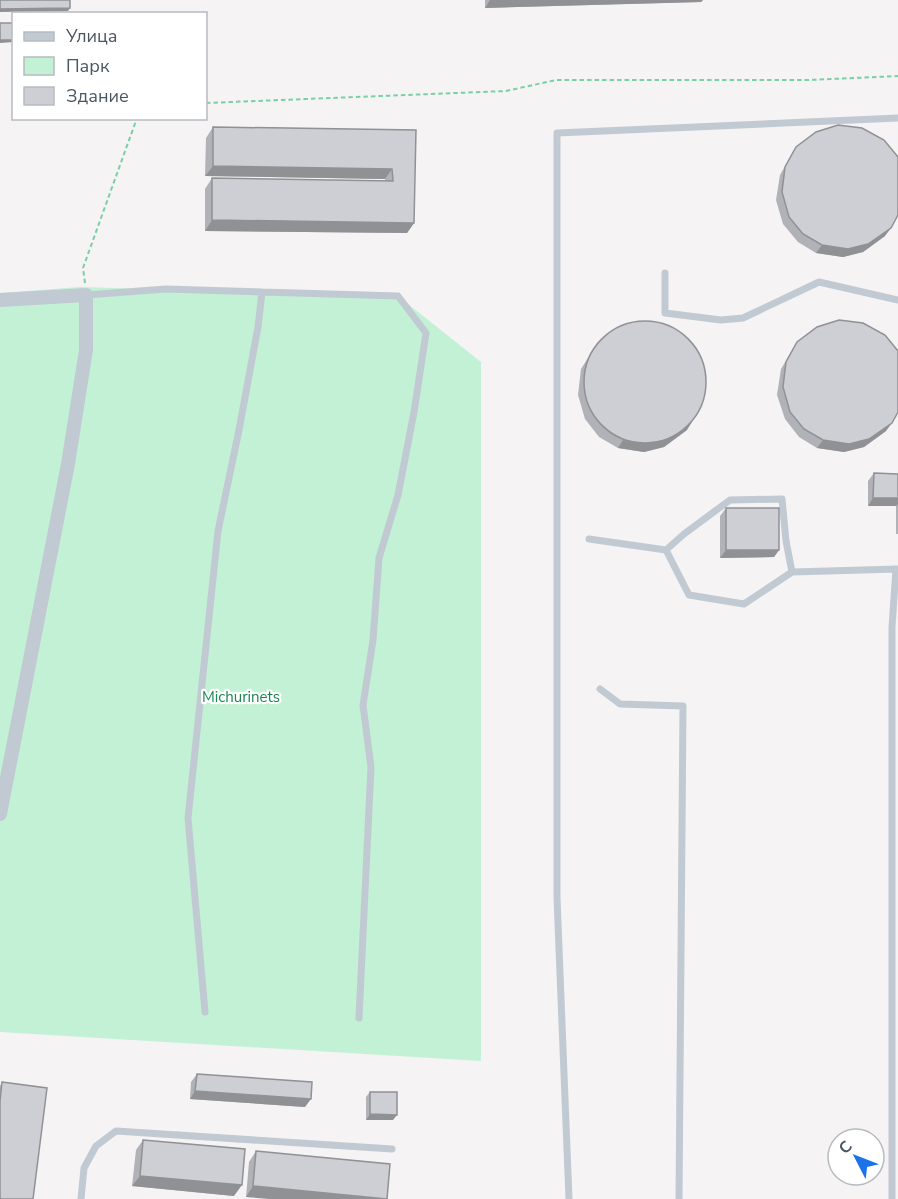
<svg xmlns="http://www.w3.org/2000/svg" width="898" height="1199" font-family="'Nunito Sans',sans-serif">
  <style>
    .green { fill: #c3f1d5 }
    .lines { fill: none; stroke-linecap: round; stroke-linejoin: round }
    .path { stroke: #7ad0a6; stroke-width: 2; stroke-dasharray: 4.5 3; stroke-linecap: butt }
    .lane { stroke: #c1cad2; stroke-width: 7 }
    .street { stroke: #c1cad2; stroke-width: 14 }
    .wall { fill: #b0b2b7 }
    .shaded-wall { fill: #909195 }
    .building { fill: #cdcfd5; stroke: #909195; stroke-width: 1.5 }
    .labels { text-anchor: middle; stroke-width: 4.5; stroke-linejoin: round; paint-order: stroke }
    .park-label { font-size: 15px; fill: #17864f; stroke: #fff }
  </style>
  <rect width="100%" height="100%" fill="#f5f3f3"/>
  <!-- green -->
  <path class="green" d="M80,287L398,296L481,362V1061L0,1032V293Z"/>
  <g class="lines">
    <!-- path -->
    <path class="path" d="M206,103L506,91L556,80H809L898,76
      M85,283L83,268L137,118"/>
    <!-- lane -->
    <path class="lane" d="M665,273V313L721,320L743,318L819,282L898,300
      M262,292L398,296L426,333L414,412L398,495L379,558L373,640L363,705L371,767L359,1018
      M86,295L166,289L262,292L258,327L239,430L218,531L188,818L205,1012
      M589,539L666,550L684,534L730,500L782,499L786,541L792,572
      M666,550L689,595L744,604L792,572L898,569
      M600,689L620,704L683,706L679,1199
      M81,1199L84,1168L96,1146L116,1131L392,1149
      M569,1199L557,898V133L898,118
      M892,1199V627L896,569"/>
    <!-- street -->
    <path class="street" d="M0,300L86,295V350L68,464L0,814"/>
  </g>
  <!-- wall -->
  <path class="wall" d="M485,0H703L701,2L485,8Z
    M213,127L416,130L414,223L407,233L205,231V189L212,178L385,181V179L205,176L206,138Z
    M796,147L885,236L863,252L843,257L816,253L798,242L783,224L776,200L780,175Z
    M598,342L687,430L664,447L644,452L618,448L599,437L585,419L578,395L581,369Z
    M797,342L886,431L864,447L844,452L817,448L799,437L785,419L777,395L781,369Z
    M874,473L898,474V534H896V506H868V481Z
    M726,508L779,550L774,557L720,558V516Z
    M197,1074L305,1107L190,1099L191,1082Z
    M2,1082L0,1199V1086Z
    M370,1092L393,1120H366V1097Z
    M143,1140L234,1196L132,1186L136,1150Z
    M256,1151L387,1199L246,1197L249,1162Z"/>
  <!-- shaded-wall -->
  <path class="shaded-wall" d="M490,0H703L701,2L485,8Z
    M70,8L68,11L0,12V9Z
    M0,40H14V42L0,43Z
    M213,166L392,169L385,179L205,176Z
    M212,220L414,223L407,233L205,231Z
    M891,228L885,236L863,252L843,257L816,253L822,245Z
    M692,422L687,430L664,447L644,452L618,448L623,440Z
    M892,423L886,431L864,447L844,452L817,448L823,440Z
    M873,498H898V504L896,506H868Z
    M726,550H779L774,557L720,558Z
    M195,1091L311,1099L305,1107L190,1099Z
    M370,1114L397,1115L393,1120H366Z
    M140,1176L242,1185L234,1196L132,1186Z
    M253,1186L384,1199H269L246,1197Z"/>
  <!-- building -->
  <path class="building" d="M0,0H70V8L0,9Z
    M0,23H14V40H0Z
    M838,125L862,128L884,140L898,157V215L891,228L868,244L848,249L822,245L803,234L789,217L782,192L785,167L796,147L816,132Z
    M213,127L416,130L414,223L212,220V178L393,181L392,169L213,166Z
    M839,320L863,323L885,335L898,351V412L892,423L869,439L849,444L823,440L804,429L790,412L783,387L786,362L797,342L817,327Z
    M584 382a61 61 0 1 1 122 0a61 61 0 1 1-122 0Z
    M874,473L898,474V498H873Z
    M726,508H779V550H726Z
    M197,1074L312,1082L311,1099L195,1091Z
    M2,1082L47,1088L33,1199H0V1101Z
    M370,1092H397V1115L370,1114Z
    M143,1140L245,1149L242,1185L140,1176Z
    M256,1151L390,1164L387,1199L253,1186Z"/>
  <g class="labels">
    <!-- park labels -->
    <g class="park-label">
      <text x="241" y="702">Michurinets</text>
    </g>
  </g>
  <!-- legend -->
  <rect x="12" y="12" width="195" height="108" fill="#ffffff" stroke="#b7bbc0" stroke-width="1.5"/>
  <rect x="24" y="32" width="30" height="9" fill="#c1cad2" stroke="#b7bbc0" stroke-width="1.5"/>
  <text x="66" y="42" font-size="18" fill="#4a5661">Улица</text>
  <rect x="24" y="57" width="30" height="18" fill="#c3f1d5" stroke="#b7bbc0" stroke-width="1.5"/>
  <text x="66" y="72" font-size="18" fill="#4a5661">Парк</text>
  <rect x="24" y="87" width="30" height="18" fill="#cdcfd5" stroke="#b7bbc0" stroke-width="1.5"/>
  <text x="66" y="102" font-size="18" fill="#4a5661">Здание</text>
  <!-- north arrow -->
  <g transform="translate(856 1157) rotate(312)"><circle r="28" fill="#ffffff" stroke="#b7bbc0" stroke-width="1.5"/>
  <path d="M0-4.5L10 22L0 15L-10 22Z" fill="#1a73e8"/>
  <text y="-9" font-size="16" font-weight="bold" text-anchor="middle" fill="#4a5661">С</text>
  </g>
</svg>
